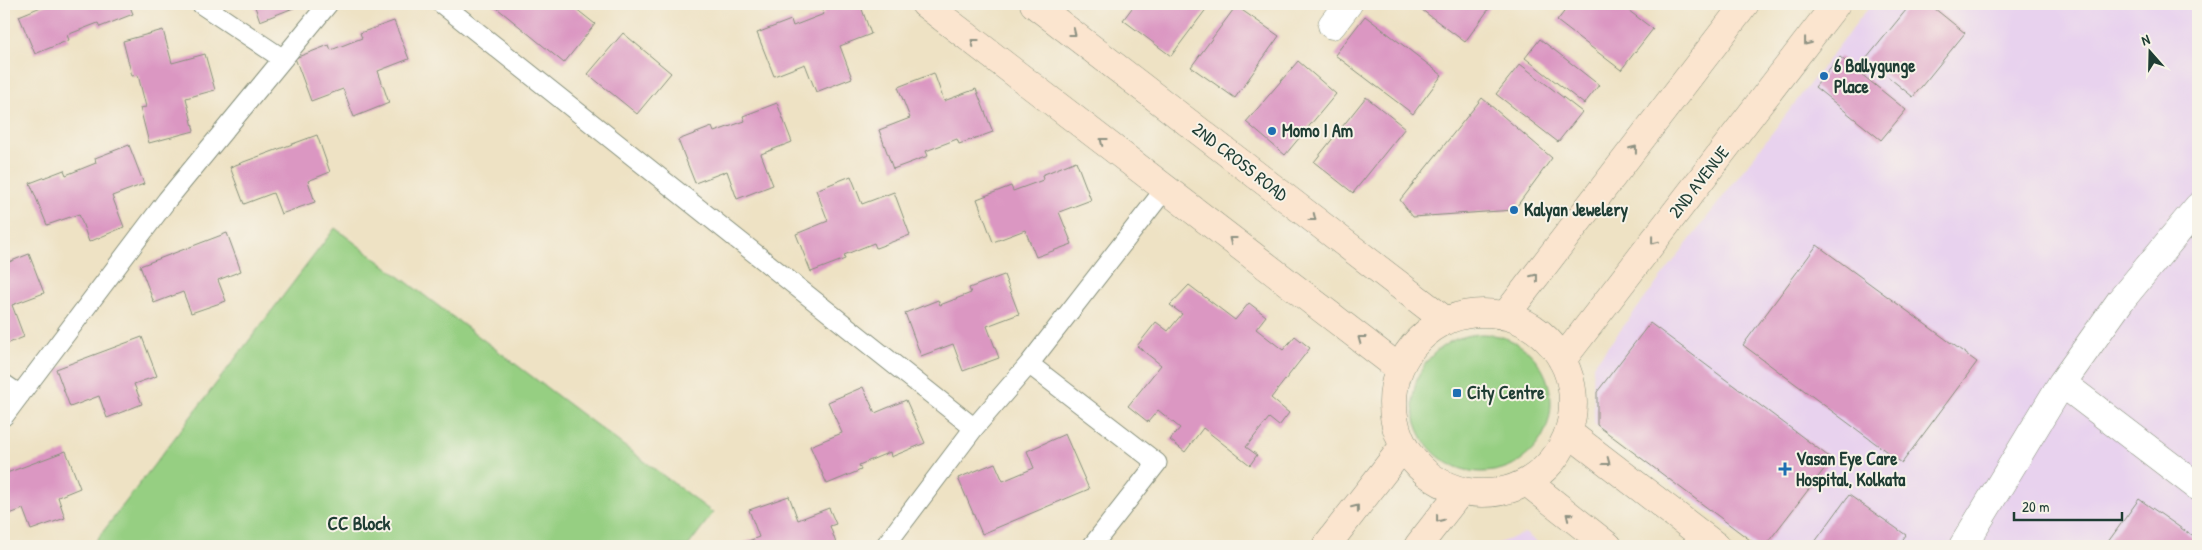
<svg xmlns="http://www.w3.org/2000/svg" width="2202" height="550" font-family="'Patrick Hand',sans-serif">
  <style>
    .built { fill: #e8d2ee }
    .green { fill: #96cf82; stroke: #5a865b }
    .building { fill: #db97c2 }
    .lines { fill: none; stroke-linecap: round; stroke-linejoin: round }
    .lane-casing { stroke: #86907c; stroke-width: 21 }
    .street-casing { stroke: #86907c; stroke-width: 29 }
    .secondary-casing { stroke: #86907c; stroke-width: 29 }
    .lane { stroke: #fff; stroke-width: 19 }
    .street { stroke: #fff; stroke-width: 28 }
    .secondary { stroke: #fbe5cf; stroke-width: 28 }
    .oneway { stroke: #8d9182 }
    .poi-dot { fill: #1f6fb2; stroke: #f7f3e8; stroke-width: 2 }
    .labels { text-anchor: middle; stroke-width: 4; stroke-linejoin: round; paint-order: stroke }
    .poi-label { font-size: 18px; font-weight: bold; fill: #1f3d34; stroke: #f7f3e8; text-anchor: start }
    .street-label { font-size: 18px; fill: #1f3d34; stroke: #f7f3e8 }
    .neighbourhood-label { font-size: 19px; font-weight: bold; fill: #1f3d34; stroke: #f7f3e8 }
  </style>
  <rect width="100%" height="100%" fill="#f7f3e8"/>
  <filter id="ink" filterUnits="userSpaceOnUse"><feTurbulence type="fractalNoise" baseFrequency=".02" numOctaves="2"/><feDisplacementMap in="SourceGraphic" scale="10" xChannelSelector="R" yChannelSelector="G"/><feConvolveMatrix kernelMatrix="1 2 1 2 8 2 1 2 1" color-interpolation-filters="sRGB"/></filter>
  <filter id="wash" filterUnits="userSpaceOnUse"><feTurbulence type="fractalNoise" baseFrequency=".0096" numOctaves="4" result="noise"/><feDisplacementMap in="SourceGraphic" scale="20" xChannelSelector="R" yChannelSelector="G"/><feGaussianBlur stdDeviation="1.12" result="paint"/><feColorMatrix in="noise" values="0 0 0 0 0 0 0 0 0 0 0 0 0 0 0 0 0 1.4 0 .05"/><feComposite in="paint" operator="in"/></filter>
  <g filter="url(#wash)">
    <rect width="100%" height="100%" fill="#eee2c4"/>
    <!-- built -->
    <path class="built" d="M1871,4H2198V546H1753L1594,424L1593,366Z
      M1525,533L1542,546H1491Z"/>
    <!-- green -->
    <path class="green" d="M335,228L713,513L688,546H92Z
      M1413 403a69 69 0 1 1 138 0a69 69 0 1 1-138 0Z"/>
    <g id="blocks">
      <!-- building -->
      <path class="building" d="M48,4H129L133,14L100,27L98,23L67,35L69,40L35,54L19,16Z
        M254,4H295L296,7L260,21Z
        M492,4H570L595,24L564,63Z
        M835,4H860L871,34L840,46L852,78L816,92L805,64L774,76L757,33L791,20L793,26L824,14L822,9Z
        M1135,4H1210L1171,56L1123,20Z
        M1414,4H1488L1491,6L1465,42Z
        M1570,4H1620L1653,29L1621,70L1557,21Z
        M1911,4H1929L1965,33L1913,97L1866,59Z
        M1236,6L1279,36L1235,98L1191,67Z
        M1365,16L1442,75L1413,114L1335,55Z
        M394,21L409,59L378,71L389,103L354,117L343,89L311,101L295,58L329,45L331,50L362,38L360,33Z
        M163,30L172,63L205,54L215,90L186,98L194,131L149,143L140,108L146,107L138,75L132,76L123,41Z
        M623,33L671,73L637,114L588,74Z
        M1540,39L1599,85L1584,104L1525,58Z
        M1840,57L1906,110L1881,140L1815,87Z
        M1298,61L1336,94L1285,155L1246,122Z
        M1520,64L1582,112L1558,142L1496,94Z
        M934,73L944,101L976,89L993,132L959,144L957,139L926,151L928,156L893,169L879,130L910,118L898,87Z
        M1366,97L1405,128L1353,193L1314,162Z
        M1482,98L1552,158L1514,210L1413,217L1400,200Z
        M777,103L792,142L761,154L773,185L737,199L727,171L695,183L678,140L712,127L714,132L745,121L743,116Z
        M317,135L330,172L308,181L315,202L281,214L273,193L244,204L230,167Z
        M129,145L144,184L112,196L124,227L89,242L79,214L47,225L30,183L64,170L66,175L96,163L95,158Z
        M1076,161L1091,200L1059,212L1072,244L1036,257L1025,230L993,242L977,199L1011,186L1013,191L1043,180L1042,175Z
        M851,176L862,204L894,192L910,235L876,248L874,243L844,255L845,259L811,272L796,234L828,221L816,190Z
        M227,233L241,271L218,280L226,301L191,313L183,292L154,303L140,266Z
        M1817,245L1977,362L1902,463L1743,345Z
        M29,254L44,293L12,305L24,337L4,345V264Z
        M1004,275L1019,314L987,326L999,358L963,371L953,344L921,356L905,313L938,300L940,305L971,293L969,288Z
        M1189,285L1235,320L1249,303L1266,316L1256,329L1283,350L1295,336L1310,348L1271,398L1289,413L1279,426L1269,418L1246,447L1257,455L1250,465L1203,428L1185,452L1170,440L1180,428L1158,410L1148,422L1128,406L1161,365L1137,346L1156,322L1168,331L1182,314L1170,305Z
        M1650,323L1832,459L1765,546H1758L1597,425V392Z
        M142,337L157,376L134,384L142,404L107,418L99,396L70,407L56,369Z
        M863,387L875,413L906,400L925,443L891,457L890,452L859,465L861,470L827,484L810,446L842,433L828,402Z
        M1065,434L1089,489L982,534L958,478L995,463L1003,481L1034,468L1027,451Z
        M66,451L80,488L58,497L65,518L31,530L23,509L4,516V474Z
        M1849,495L1906,535L1898,546H1812Z
        M789,496L798,520L829,508L836,524L830,526L837,546H735L759,537L749,510Z
        M2139,499L2198,540V546H2105Z"/>
    </g>
  </g>
  <g filter="url(#ink)">
    <use href="#blocks" fill-opacity="0" stroke="#86907c" stroke-width="1"/>
    <g class="lines">
      <defs>
        <path id="lane" d="M201,4L283,59
          M442,4L974,428
          M1029,364L1157,463L1092,546
          M4,384L20,395
          M4,416L167,200L328,4
          M885,546L974,428L1029,364L1165,189"/>
        <path id="street" d="M1332,25L1348,4
          M2062,383L2198,487
          M1963,546L2062,383L2121,300L2198,207"/>
        <path id="secondary" d="M925,4L1399,368
          M1034,4L1446,321
          M1393 403a90 90 0 1 1 180 0a90 90 0 1 1-180 0Z
          M1505,316L1745,4
          M1562,360L1836,4
          M1569,433L1716,546
          M1527,482L1608,546
          M1326,546L1403,447
          M1418,546L1461,491"/>
      </defs>
      <!-- lane casing -->
      <use href="#lane" class="lane-casing"/>
      <!-- street casing -->
      <use href="#street" class="street-casing"/>
      <!-- secondary casing -->
      <use href="#secondary" class="secondary-casing"/>
      <!-- lane -->
      <use href="#lane" class="lane"/>
      <!-- street -->
      <use href="#street" class="street"/>
      <!-- secondary -->
      <use href="#secondary" class="secondary"/>
    </g>
    <!-- one-way arrows -->
    <defs><path id="oneway-chevron" d="M-2-3.5L2.5 0L-2 3.5" fill="none" stroke-width="1.6" stroke-linecap="round" stroke-linejoin="round" transform="scale(1.25)"/></defs>
    <g class="oneway">
      <use href="#oneway-chevron" transform="translate(1073 33) rotate(38)"/>
      <use href="#oneway-chevron" transform="translate(974 42) rotate(-142)"/>
      <use href="#oneway-chevron" transform="translate(1807 42) rotate(128)"/>
      <use href="#oneway-chevron" transform="translate(1103 141) rotate(-142)"/>
      <use href="#oneway-chevron" transform="translate(1634 149) rotate(-52)"/>
      <use href="#oneway-chevron" transform="translate(1313 218) rotate(38)"/>
      <use href="#oneway-chevron" transform="translate(1232 240) rotate(-142)"/>
      <use href="#oneway-chevron" transform="translate(1654 241) rotate(128)"/>
      <use href="#oneway-chevron" transform="translate(1535 277) rotate(-52)"/>
      <use href="#oneway-chevron" transform="translate(1361 339) rotate(-143)"/>
      <use href="#oneway-chevron" transform="translate(1607 462) rotate(37)"/>
      <use href="#oneway-chevron" transform="translate(1356 508) rotate(-52)"/>
      <use href="#oneway-chevron" transform="translate(1569 516) rotate(-141)"/>
      <use href="#oneway-chevron" transform="translate(1439 519) rotate(128)"/>
    </g>
  </g>
  <!-- markers -->
  <g class="poi-dot">
    <circle cx="1824" cy="76" r="5"/>
    <circle cx="1272" cy="131" r="5"/>
    <circle cx="1514" cy="210" r="5"/>
    <rect x="1452" y="388" width="10" height="10" rx="2.5"/>
    <path d="M1782.5 461.5h5v5h5v5h-5v5h-5v-5h-5v-5h5z"/>
  </g>
  <g class="labels">
    <!-- poi labels -->
    <g class="poi-label">
      <text x="1834" y="72">6 Ballygunge<tspan x="1834" dy="21">Place</tspan></text>
      <text x="1282" y="137">Momo I Am</text>
      <text x="1524" y="216">Kalyan Jewelery</text>
      <text x="1467" y="399">City Centre</text>
      <text x="1796" y="465">Vasan Eye Care<tspan x="1796" dy="21">Hospital, Kolkata</tspan></text>
    </g>
    <!-- street labels -->
    <g class="street-label">
      <text transform="translate(1240 162) rotate(38)" y="6">2ND CROSS ROAD</text>
      <text transform="translate(1699 182) rotate(-52)" y="6">2ND AVENUE</text>
    </g>
    <!-- neighbourhood labels -->
    <g class="neighbourhood-label">
      <text x="359" y="530">CC Block</text>
    </g>
  </g>
  <!-- margin -->
  <rect width="2202" height="550" fill="none" stroke="#f7f3e8" stroke-width="20"/>
  <!-- north arrow -->
  <g transform="translate(2150 52) rotate(340)" stroke="#f7f3e8" stroke-width="4" paint-order="stroke">
  <path d="M0-4L9 19L0 12L-9 19Z" fill="#1f3d34"/>
  <text y="-8" font-size="14" font-weight="bold" text-anchor="middle" fill="#1f3d34">N</text>
  </g>
  <!-- scale -->
  <path d="M2014 512v8h108v-8" fill="none" stroke="#1f3d34" stroke-width="2.5"/>
  <text x="2022" y="512" font-size="15" fill="#1f3d34" stroke="#f7f3e8" stroke-width="4" paint-order="stroke">20 m</text>
</svg>
